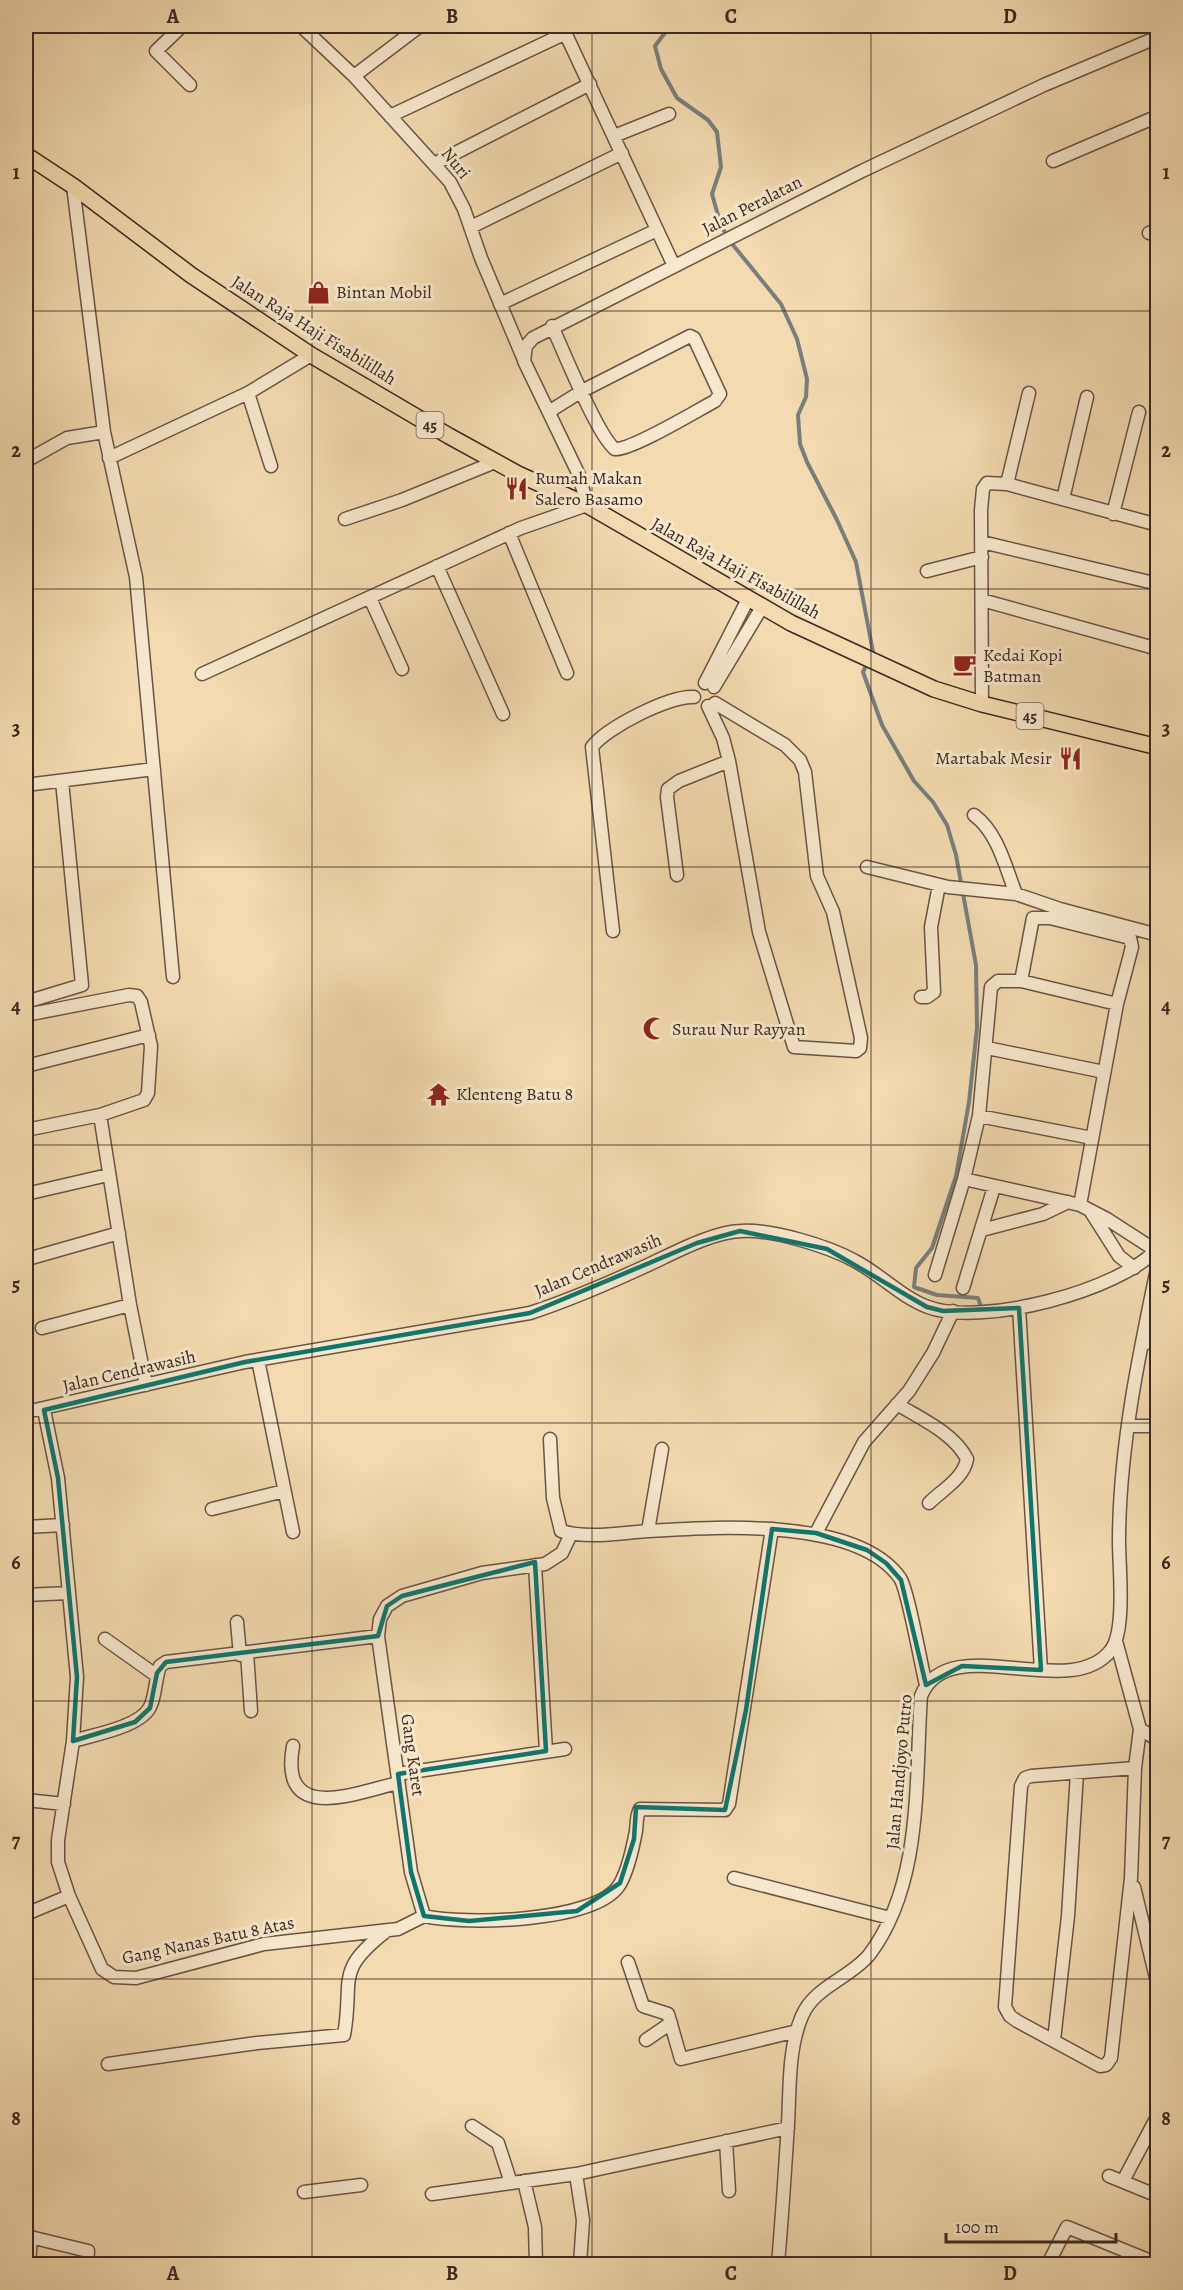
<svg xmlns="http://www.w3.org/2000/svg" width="1183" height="2290" font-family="Alegreya,serif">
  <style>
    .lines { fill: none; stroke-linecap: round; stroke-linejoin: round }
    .stream { stroke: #797e7c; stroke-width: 4 }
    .minor-casing { stroke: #695445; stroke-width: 15 }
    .major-casing { stroke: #3b2821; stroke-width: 18 }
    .minor { stroke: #f7e7cc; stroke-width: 12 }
    .major { stroke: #f3dab0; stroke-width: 15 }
    .marked { fill: none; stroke: #0f766e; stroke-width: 4.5; stroke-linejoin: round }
    .grid { fill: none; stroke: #3b2821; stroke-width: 1.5; stroke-opacity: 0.55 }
    .labels { text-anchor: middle; stroke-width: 6; stroke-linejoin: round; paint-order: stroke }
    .shield { fill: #f7e7cc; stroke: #736154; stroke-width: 1.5 }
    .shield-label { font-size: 16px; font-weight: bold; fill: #3b2821 }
    .street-label { font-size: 18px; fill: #3b2821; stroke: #f7e7cc }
    .poi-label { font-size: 18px; fill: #3b2821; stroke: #f7e7cc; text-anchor: start }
    .neatline { fill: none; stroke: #3b2821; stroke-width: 2 }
    .grid-label { font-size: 20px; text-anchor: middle; font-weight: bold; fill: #3b2821 }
  </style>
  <rect width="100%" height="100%" fill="#f3dab0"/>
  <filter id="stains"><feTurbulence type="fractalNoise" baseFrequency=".00333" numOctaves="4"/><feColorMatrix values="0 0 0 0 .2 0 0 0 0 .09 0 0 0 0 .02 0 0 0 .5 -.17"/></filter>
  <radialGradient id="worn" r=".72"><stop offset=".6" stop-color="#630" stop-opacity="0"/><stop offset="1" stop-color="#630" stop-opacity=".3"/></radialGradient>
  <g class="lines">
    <!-- stream -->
    <path class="stream" d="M670,26L655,46L661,69L677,98L708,120L717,132L721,167L712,194L721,226L733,245L781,304L797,339L807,379L806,397L798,415L800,444L807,462L837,520L856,562L873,652L871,655
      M868,662L863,672L882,725L914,781L933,802L947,825L956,855L976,965L977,1028L969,1102L956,1176L932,1248L916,1268L914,1287L937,1295L978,1298L981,1307"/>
    <defs>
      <path id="minor" d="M182,26L156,51L190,85
        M301,26L354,76L450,182L464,209L481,258L524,360
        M562,26L674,266
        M354,76L420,26
        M390,116L566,33
        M614,136L669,114
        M1053,161L1158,116
        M434,164L590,84
        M73,186L104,432L136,577L173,977
        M471,227L622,153
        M1149,233L1158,229
        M500,304L657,230
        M248,393L271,466
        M550,411L582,391L690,336L694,338L720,394L715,401C696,411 632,450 615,449C598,437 563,350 552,326
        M109,458L248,393L311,355
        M26,461L67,438L104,432
        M1007,484L1029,393
        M1063,499L1087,397
        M1113,514L1139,412
        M345,519L402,500L495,462
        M509,533L567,673
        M982,542L1158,584
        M437,566L503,714
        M927,571L982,557
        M370,598L402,669
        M982,600L1158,649
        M202,674L521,528L587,505L579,475L524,361L526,346L533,338L862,171L1044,85L1158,37
        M705,683L748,599
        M714,687L762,607
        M982,704L981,510L983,489L987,483L1007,484L1158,525
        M708,706L723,738L729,761L759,932L794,1047L856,1051L860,1048L861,1038L833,912L817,876L805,772L800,760L785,745L715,703
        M26,785L154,769
        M974,815C998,833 1005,866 1016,894
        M867,867L948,887L1016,894L1060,909L1158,935
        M677,875L667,797L668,789L679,781L729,761
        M613,931L592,747C606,728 670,695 694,697
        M1021,981L1033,918H1050L1130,938L1132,947L1117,1004L1080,1205
        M921,997H927L934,992L931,927L939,885
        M26,1002L82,985L62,781
        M26,1015L129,995L137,996L141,1002L151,1046L148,1093L144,1100L100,1115L130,1305L146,1385
        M987,1048L1104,1072
        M26,1066L149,1035
        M979,1116L1092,1138
        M26,1130L100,1115
        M964,1179L1080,1205L1107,1219L1155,1250
        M26,1194L108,1175
        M1091,1212L1119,1256L1134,1268
        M982,1230L1043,1214L1068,1202
        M31,1258L119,1233
        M935,1275L964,1179L979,1116L991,987L998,981H1021L1117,1004
        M963,1288L994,1187
        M1019,1308L1041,1670
        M42,1328L130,1305
        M1142,1342L1158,1343
        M258,1360L293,1532
        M897,1404C921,1419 954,1433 967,1459C964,1478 942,1490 929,1503
        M44,1410L58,1478L77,1677L73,1741L58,1840V1862L69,1896L102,1969L114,1977L136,1978L264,1944L398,1929L424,1916
        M26,1412L245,1362L530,1313C570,1300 609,1283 648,1265C674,1253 712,1232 741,1231C772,1229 828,1246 855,1261C880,1274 901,1297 928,1307C981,1327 1120,1291 1158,1248
        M1128,1426H1158
        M550,1439L553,1498L561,1531C588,1539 619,1533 648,1531C715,1527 857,1517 900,1578C908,1590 921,1665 926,1685
        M212,1509L284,1491
        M26,1527L63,1525
        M648,1531L662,1449
        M816,1533L864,1442L909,1391L933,1353L953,1311
        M571,1534L562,1553L545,1564L482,1573L402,1596L387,1606L380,1619L378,1636L411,1872L424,1916C464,1925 597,1923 620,1884C628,1870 633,1847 636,1831C637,1823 636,1816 640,1809L725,1810L729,1804L772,1529
        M535,1565L546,1751
        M26,1595L68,1593
        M237,1622L240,1655
        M105,1639L157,1676
        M1116,1641L1140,1729L1135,1768L1131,1878L1111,2058L1106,2065L1100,2066L1017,2021L1010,2016L1005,2007L1021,1786L1025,1778L1031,1776L1135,1768
        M247,1653L251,1711
        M1140,1729L1158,1740
        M73,1741C93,1735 140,1727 150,1707C156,1695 155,1679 160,1666L166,1662L378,1636
        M293,1746C279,1825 355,1793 398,1783
        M398,1774L565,1749
        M26,1800L64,1804
        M734,1878L890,1918
        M1134,1887L1158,1986
        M26,1914L69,1896
        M628,1962L643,2006L668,2014L681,2059L797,2031
        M646,2040L671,2023
        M1054,2040L1068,1916L1077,1773
        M108,2064L257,2043L344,2035C354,1979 334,1972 385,1932
        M472,2126L498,2143L511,2183
        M726,2141L729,2191
        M576,2174L583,2220L580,2264
        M1109,2176L1158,2196
        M524,2181L535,2227L536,2264
        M1123,2181L1158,2115
        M304,2192L361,2185
        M432,2194L576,2174L788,2128
        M26,2236L88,2251L87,2264
        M29,2264L31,2237
        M778,2264C782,2218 785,2171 788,2124C790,2089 788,2048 802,2016C814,1987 850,1978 869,1955C923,1884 915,1781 921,1696C948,1628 1070,1704 1111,1650C1126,1630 1119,1567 1119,1542C1119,1449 1139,1354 1158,1264
        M1048,2264L1067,2227L1158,2264"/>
      <path id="major" d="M26,155L73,186L191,275L311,355L449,436L518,474L587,505L791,623L934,689L982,704L1158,747"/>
    </defs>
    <!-- minor casing -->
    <use href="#minor" class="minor-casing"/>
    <!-- major casing -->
    <use href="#major" class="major-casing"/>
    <!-- minor -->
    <use href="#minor" class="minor"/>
    <!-- major -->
    <use href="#major" class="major"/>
  </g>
  <!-- marked area -->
  <path class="marked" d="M740,1231L827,1249L927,1307L943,1311L1019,1308L1041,1670L962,1666L926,1685L901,1580L886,1563L867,1550L816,1533L772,1529L746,1710L725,1810L636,1807L634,1839L620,1883L577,1911L469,1921L424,1916L411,1872L398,1774L546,1751L535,1562L402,1596L387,1606L378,1636L166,1662L157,1673L150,1708L135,1722L73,1741L77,1677L58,1478L44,1410L245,1362L530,1313L697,1243Z"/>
  <!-- grid -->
  <path class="grid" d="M312,26V2264M592,26V2264M871,26V2264M26,311H1158M26,589H1158M26,867H1158M26,1145H1158M26,1423H1158M26,1701H1158M26,1979H1158"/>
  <!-- icons -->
  <defs>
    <symbol id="shop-bare" viewBox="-9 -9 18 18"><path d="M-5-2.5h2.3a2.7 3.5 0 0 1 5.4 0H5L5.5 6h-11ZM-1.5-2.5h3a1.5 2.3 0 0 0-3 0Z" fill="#8f2418" stroke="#f7e7cc" stroke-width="2.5" paint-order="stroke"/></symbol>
    <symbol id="restaurant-bare" viewBox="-9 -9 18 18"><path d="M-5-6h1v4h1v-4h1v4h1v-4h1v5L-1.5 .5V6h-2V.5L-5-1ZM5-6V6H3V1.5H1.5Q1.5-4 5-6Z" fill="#8f2418" stroke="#f7e7cc" stroke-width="2.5" paint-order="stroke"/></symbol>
    <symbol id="cafe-bare" viewBox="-9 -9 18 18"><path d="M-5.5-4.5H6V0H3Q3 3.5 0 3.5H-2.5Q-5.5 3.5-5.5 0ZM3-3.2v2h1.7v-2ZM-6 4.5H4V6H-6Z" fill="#8f2418" stroke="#f7e7cc" stroke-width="2.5" paint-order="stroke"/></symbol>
    <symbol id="mosque-bare" viewBox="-9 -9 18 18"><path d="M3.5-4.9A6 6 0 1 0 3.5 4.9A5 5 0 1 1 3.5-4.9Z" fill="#8f2418" stroke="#f7e7cc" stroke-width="2.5" paint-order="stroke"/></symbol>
    <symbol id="temple-bare" viewBox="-9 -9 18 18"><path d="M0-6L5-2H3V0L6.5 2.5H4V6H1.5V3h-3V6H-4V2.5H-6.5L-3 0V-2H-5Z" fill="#8f2418" stroke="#f7e7cc" stroke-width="2.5" paint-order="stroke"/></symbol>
  </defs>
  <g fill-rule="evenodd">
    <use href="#shop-bare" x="302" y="276" width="33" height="33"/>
    <use href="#restaurant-bare" x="500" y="472" width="33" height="33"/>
    <use href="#cafe-bare" x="948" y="648" width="33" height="33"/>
    <use href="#restaurant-bare" x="1054" y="742" width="33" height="33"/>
    <use href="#mosque-bare" x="638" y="1012" width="33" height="33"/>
    <use href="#temple-bare" x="422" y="1078" width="33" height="33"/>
  </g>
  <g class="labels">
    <!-- shield labels -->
    <g class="shield">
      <rect x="416.5" y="412" width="27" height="26" rx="4.5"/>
      <rect x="1016.5" y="703" width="27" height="26" rx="4.5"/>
    </g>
    <g class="shield-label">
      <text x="430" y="431">45</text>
      <text x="1030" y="722">45</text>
    </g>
    <!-- street labels -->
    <g class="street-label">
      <text transform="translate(456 163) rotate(51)" y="6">Nuri</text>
      <text transform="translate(752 205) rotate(-27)" y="6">Jalan Peralatan</text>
      <text transform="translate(314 330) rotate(32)" y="6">Jalan Raja Haji Fisabilillah</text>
      <text transform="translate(736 568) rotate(29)" y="6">Jalan Raja Haji Fisabilillah</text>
      <text transform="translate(598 1265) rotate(-23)" y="6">Jalan Cendrawasih</text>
      <text transform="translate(129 1371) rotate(-13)" y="6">Jalan Cendrawasih</text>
      <text transform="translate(413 1755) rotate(82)" y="6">Gang Karet</text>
      <text transform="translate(899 1772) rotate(-85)" y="6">Jalan Handjoyo Putro</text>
      <text transform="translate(208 1940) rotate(-12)" y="6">Gang Nanas Batu 8 Atas</text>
    </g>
    <!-- poi labels -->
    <g class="poi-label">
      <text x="336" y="298">Bintan Mobil</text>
      <text x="535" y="484">Rumah Makan<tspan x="535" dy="21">Salero Basamo</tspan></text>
      <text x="983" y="661">Kedai Kopi<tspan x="983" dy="21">Batman</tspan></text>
      <text x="1052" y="764" text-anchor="end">Martabak Mesir</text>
      <text x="672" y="1035">Surau Nur Rayyan</text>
      <text x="456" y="1100">Klenteng Batu 8</text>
    </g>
  </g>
  <!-- margin -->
  <rect width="1183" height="2290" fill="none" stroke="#f3dab0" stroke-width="66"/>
  <!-- scale -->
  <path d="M946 2233v9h170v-9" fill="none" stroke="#3b2821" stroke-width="3"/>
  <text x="955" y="2233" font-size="18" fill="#3b2821" stroke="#f7e7cc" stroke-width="4.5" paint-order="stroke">100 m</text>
  <rect x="33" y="33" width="1117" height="2224" class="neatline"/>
  <g class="grid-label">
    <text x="173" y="23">A</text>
    <text x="452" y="23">B</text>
    <text x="731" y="23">C</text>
    <text x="1010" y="23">D</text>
    <text x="16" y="179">1</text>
    <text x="1166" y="179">1</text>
    <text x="16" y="457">2</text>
    <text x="1166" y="457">2</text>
    <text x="16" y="735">3</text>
    <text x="1166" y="735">3</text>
    <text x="16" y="1013">4</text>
    <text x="1166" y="1013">4</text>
    <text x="16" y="1291">5</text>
    <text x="1166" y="1291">5</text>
    <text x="16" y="1569">6</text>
    <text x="1166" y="1569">6</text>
    <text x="16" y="1847">7</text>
    <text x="1166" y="1847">7</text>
    <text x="16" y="2125">8</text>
    <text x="1166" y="2125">8</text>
    <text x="173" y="2280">A</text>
    <text x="452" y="2280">B</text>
    <text x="731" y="2280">C</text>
    <text x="1010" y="2280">D</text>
  </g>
  <rect width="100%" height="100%" filter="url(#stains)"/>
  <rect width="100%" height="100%" fill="url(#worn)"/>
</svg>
